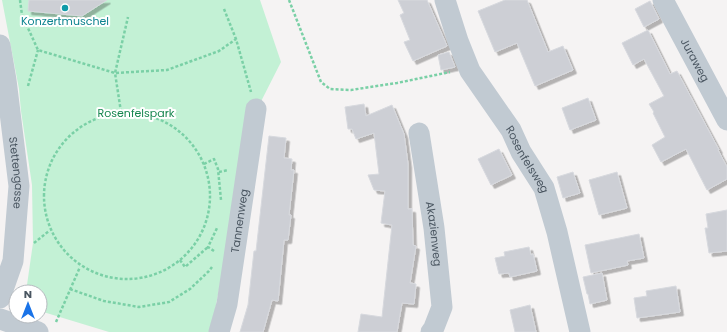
<svg xmlns="http://www.w3.org/2000/svg" width="727" height="332" font-family="Poppins,sans-serif">
  <style>
    .green { fill: #c3f1d5 }
    .building { fill: #cdcfd5; stroke: #d7d9de; filter: url(#shadow) }
    .lines { fill: none; stroke-linecap: round; stroke-linejoin: round }
    .path { stroke: #7ad0a6; stroke-width: 2.5; stroke-dasharray: 3 2; stroke-linecap: butt }
    .street { stroke: #c1cad2; stroke-width: 21 }
    .culture-dot { fill: #0f9aa8; stroke: #fff; stroke-width: 1.5 }
    .labels { text-anchor: middle; stroke-width: 4; stroke-linejoin: round; paint-order: stroke }
    .culture-label { font-size: 11px; fill: #0d838f; stroke: #fff }
    .street-label { font-size: 11px; fill: #4a5661; stroke: #fff }
    .park-label { font-size: 11px; fill: #17864f; stroke: #fff }
  </style>
  <defs>
    <filter id="shadow"><feDropShadow dx="3.5" dy="3.5" stdDeviation="0" flood-color="#0004"/></filter>
  </defs>
  <rect width="100%" height="100%" fill="#f5f3f3"/>
  <!-- green -->
  <path class="green" d="M2,0H260L281,62L250,123L211,332H109L40,311V292H26L33,243L32,185L21,111L19,89Z"/>
  <!-- building -->
  <path class="building" d="M29,0H107L82,16L28,11Z
    M398,0H427L447,46L413,61L404,42L410,40L400,15L404,13Z
    M505,0H527L548,52L563,46L573,70L535,86L517,43L495,52L478,11Z
    M650,1L659,19L644,27L635,9Z
    M648,30L670,74L677,71L719,150H718L727,167V179L707,190L686,149L661,162L652,145L665,137L653,113L654,112L649,104L664,96L644,59L633,65L622,43Z
    M449,52L455,67L441,70L438,55Z
    M588,98L596,120L570,130L562,108Z
    M364,104L366,116L392,105L404,134L408,164V209H412L413,245L416,246L410,283L416,284L414,304L402,303L397,332H358L361,314L382,317L392,225L381,223L385,191L374,190L368,175L379,174L374,133L356,139L352,129H348L345,107Z
    M269,136L286,138L284,158L292,159L291,170H294L289,215H291L288,240H284L278,301L272,300L263,332H240L248,305L254,251H256Z
    M499,149L512,175L491,185L478,159Z
    M573,172L580,193L563,198L557,177Z
    M617,172L627,208L599,215L589,180Z
    M727,210V251L709,253L705,228H708L706,214Z
    M639,234L644,258L627,261L628,265L591,273L585,245Z
    M529,247L531,255L533,254L537,271L510,277L509,273L499,274L495,258L505,256L504,252Z
    M602,273L607,300L590,304L588,294H587L583,277Z
    M676,286L680,312L637,318L634,298L647,296L646,291Z
    M530,305L536,332H515L510,310Z"/>
  <g class="lines">
    <!-- path -->
    <path class="path" d="M20,0L22,15L38,50L115,73L167,70L219,51L236,39
      M289,0L321,82L330,89L351,90L397,83L450,72
      M224,9L236,39L251,92
      M28,86L38,50
      M121,112L115,73L128,17
      M44 196a83 83 0 1 1 166 0a83 83 0 1 1-166 0Z
      M204,164L214,159L218,169L221,200
      M219,172L228,170
      M34,243L49,231
      M214,251L208,247L217,228
      M180,260L185,267L208,247
      M70,289L104,301L139,307L169,302L190,289L209,271L212,267
      M56,322L80,267"/>
    <!-- street -->
    <g class="street">
      <path id="s1" d="M445,0L458,41L470,71L511,130L521,152L544,188L557,232L580,332"/>
      <path id="s2" d="M663,0L727,120"/>
      <path id="s3" d="M0,45L6,80L19,186L13,261L0,298"/>
      <path id="s4" d="M419,133L434,228L442,307L433,330L431,332"/>
      <path d="M0,319L38,332"/>
      <path id="s5" d="M219,332L227,304L256,109"/>
    </g>
  </g>
  <!-- markers -->
  <circle class="culture-dot" cx="65" cy="8" r="4"/>
  <g class="labels">
    <!-- culture labels -->
    <g class="culture-label">
      <text x="65" y="25">Konzertmuschel</text>
    </g>
    <!-- street labels -->
    <g class="street-label">
      <text dy="4" stroke="none"><textPath href="#s2" startOffset="68">Juraweg</textPath></text>
      <text dy="4" stroke="none"><textPath href="#s1" startOffset="181">Rosenfelsweg</textPath></text>
      <text dy="4" stroke="none"><textPath href="#s3" startOffset="129">Stettengasse</textPath></text>
      <text dy="4" stroke="none"><textPath href="#s5" startOffset="113">Tannenweg</textPath></text>
      <text dy="4" stroke="none"><textPath href="#s4" startOffset="102">Akazienweg</textPath></text>
    </g>
    <!-- park labels -->
    <g class="park-label">
      <text x="136" y="117">Rosenfelspark</text>
    </g>
  </g>
  <!-- north arrow -->
  <g transform="translate(28 304)"><circle r="19" fill="#ffffff" stroke="#b7bbc0"/>
  <path d="M0-3L7 15L0 10L-7 15Z" fill="#1a73e8"/>
  <text y="-6" font-size="11" font-weight="bold" text-anchor="middle" fill="#4a5661">N</text>
  </g>
</svg>
